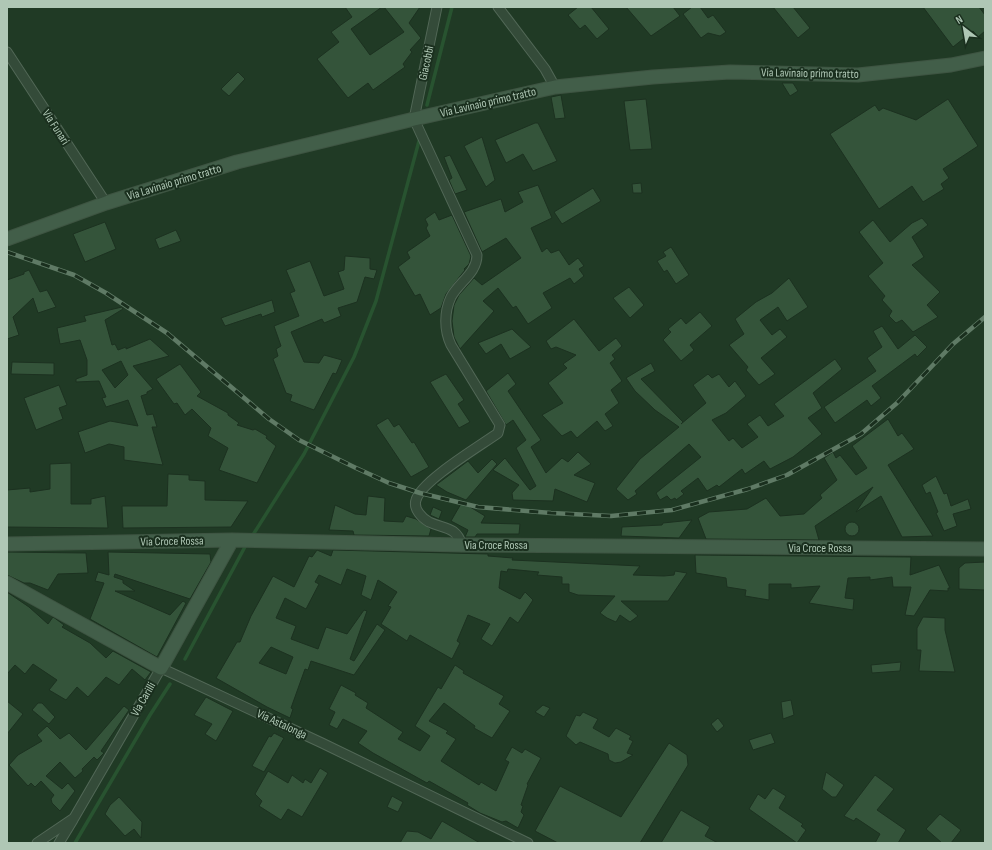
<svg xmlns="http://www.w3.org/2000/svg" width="992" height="850" font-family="'Sofia Sans Condensed',sans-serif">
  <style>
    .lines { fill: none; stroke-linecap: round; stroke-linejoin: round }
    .stream { stroke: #285330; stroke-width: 3.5 }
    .building { fill: #34543a; stroke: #1c3120; fill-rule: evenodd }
    .street-casing { stroke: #526857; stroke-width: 11 }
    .secondary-casing { stroke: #3e5442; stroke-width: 15 }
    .street { stroke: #344b39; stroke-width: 9 }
    .secondary { stroke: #425e49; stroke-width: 13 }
    .rail-casing { stroke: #5f7a65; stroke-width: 4.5 }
    .rail { stroke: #1a2f1e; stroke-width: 3; stroke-dasharray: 9; stroke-linecap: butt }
    .labels { text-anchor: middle; stroke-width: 4; stroke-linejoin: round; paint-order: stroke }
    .street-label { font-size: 12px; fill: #afc7b5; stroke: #1a2f1e }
  </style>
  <rect width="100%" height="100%" fill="#203a25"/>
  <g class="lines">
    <path class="stream" d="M427 105 452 7
      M251 538 304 454 354 357 376 301 419 141
      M185 659 247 543
      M75 843 150 715 170 684"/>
  </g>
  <path class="building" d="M345 7H382L351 29 370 55 404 32 384 7H420L409 23 421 38 410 50 412 52 403 64 405 67 373 90 368 83 348 98 317 59 339 42 331 32 352 17Z
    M578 7H591L609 29 597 39 585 25 580 29 568 15Z
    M626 7H673L680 16 651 36Z
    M692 7H700L708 18 713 15 726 32 720 36 708 33 701 38 683 14Z
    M773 7H793L810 28 798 38Z
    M923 7H979L985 15V31L978 37 973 31 953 47Z
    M238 72 245 79 229 96 221 89Z
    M782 83H793L798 91 790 96Z
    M561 95 565 118 555 119 551 97Z
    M646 99 652 149 630 150 624 101Z
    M948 99 978 146 943 169 949 178 941 184 944 189 923 202 912 186 879 209 830 134 875 105 879 111 883 108 916 120Z
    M535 123H538L557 161 533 171 523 154 506 163 495 140Z
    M482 137 495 180 486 187 464 146Z
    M450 155 467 190 455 194 449 180 452 178 444 157Z
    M641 183 642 193H633L632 184Z
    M538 185 552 218 531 228 542 252 547 248 551 253 559 250 569 265 578 258 584 266 579 269 584 276 574 284 570 278 543 293 552 308 528 324 516 306 513 308 498 288 483 301 494 311 460 349 454 337 452 321 454 305 459 295 474 278 482 285 521 258 506 238 482 252 464 212 501 199 505 212 523 202 518 192Z
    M593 188 601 201 562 224 554 212Z
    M435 212 439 220 452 215 471 256 469 264 464 269 465 270 446 294 441 308 430 315 420 294 415 296 398 267 410 258 407 252 430 236 426 228 428 225 425 219Z
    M922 218 928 225 912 237 924 257 912 265 940 292 927 305 938 317 913 332 902 320 896 323 889 316 892 311 882 300 885 296 868 276 883 263 859 232 873 220 890 242 912 223Z
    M105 222 116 249 85 262 73 234Z
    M176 230 181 241 159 249 155 239Z
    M671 247 689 275 676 284 667 270 664 272 657 261 666 256 663 252Z
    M345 256 370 258V269L377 270 374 279 365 277 357 302 338 308 341 316 324 323 322 319 291 332 304 362 319 363 324 355 342 360 336 374 333 373 314 410 290 401 292 395 286 393 273 359 278 356 276 349 281 346 274 326 299 316 290 293 295 291 286 270 310 261 324 296 344 289 338 272 344 270Z
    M29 270 40 292 47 290 56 307 38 313 33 298 13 317 19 335 7 339V280L24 274V272Z
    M789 278 808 307 787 321 778 307 760 320 772 335 780 329 787 337 761 358 775 374 759 385 746 370 748 367 729 345 744 334 735 319 756 302 772 293Z
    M629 287 644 305 630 318 613 298Z
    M272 300 275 312 262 317 261 314 225 326 221 318Z
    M122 307 123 309 105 320 112 345 115 344 118 350 126 347V349L150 339 169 356 133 366 153 389 147 392V394L141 396 147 415 153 414 157 427H152L163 465 124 460V447L109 444 85 453 78 432 110 421 138 426 128 400 106 407 102 398 106 397 99 381 76 382V379L87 375V360L80 340 60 344 57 328 86 321 84 316ZM121 361 128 375 115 388 102 370Z
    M700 312 712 326 690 345 694 350 681 361 663 340 671 332 668 329 681 318 686 324Z
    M574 319 599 351 616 338 622 346 612 355 615 359 610 363 622 381 611 390 619 403 605 414 613 426 605 431 597 421 577 438 571 431 562 436 542 415 563 403 548 383 567 368 563 364 576 355 556 347 551 349 546 341Z
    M882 326 898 349 915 335 927 347 917 357 915 354 872 386 881 398 871 406 867 400 835 423 824 407 876 371 867 358 882 347 873 331Z
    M512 329 531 347 510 359 501 344 486 354 478 343Z
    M835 359 842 369 813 393 822 408 808 418 822 434 793 457 770 469 764 461 745 474 742 469 719 487 717 485 707 491 698 478 681 491 684 494 676 500 675 498 671 500 667 496 660 500 656 493 701 457 689 444 635 491 637 494 628 500 616 489 640 459 679 427 655 410 635 391 626 378 651 363 655 371 641 379 683 422 681 424 706 403 693 385 708 374 712 378 719 374 729 387 735 381 746 396 726 413 712 420 729 441 733 438 742 448 758 437 747 424 760 415 768 426 784 416 774 404Z
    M12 362 54 363V375L11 374Z
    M180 364 201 392 197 396 228 413V415L239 423 237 425 253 430 255 429 267 436 266 438 276 446 257 483 219 470 228 448 208 436 211 428 192 409 185 415 177 403 174 404 156 379Z
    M508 373 516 384 508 391 541 440 531 447 546 473 562 458 568 462 578 452 591 464 574 475 595 483 587 502 555 489 553 501 513 500 512 493 519 485 493 470 505 458 530 490 536 486 516 448 526 440 513 420 506 425 486 391Z
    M446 374 464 400 458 404 470 422 459 428 430 382Z
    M59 385 67 405 59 408 63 419 36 430 24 398Z
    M388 418 394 427 399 424 412 443 414 442 429 467 411 477 376 425Z
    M888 419 898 436 902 433 914 449 888 465 933 536 902 537 881 496 856 512 873 487 815 526 819 540 706 539 698 518 709 512 747 509 766 498 780 516 804 514 822 498 820 495 837 480 824 458 833 452 836 458 840 455 856 475 867 468 852 446Z
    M492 459 497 464 466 500 447 492 436 485 468 461 478 473Z
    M71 463V504H91V499L105 496 108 528 7 527V490L30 488V492L50 489V464Z
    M168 474 189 475V480L205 481V500L248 501 231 527 123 528 122 506H167Z
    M936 476 944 494 947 493 951 506 968 499 971 509 953 514 957 526 944 531 936 513 938 512 930 492 926 494 922 485Z
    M368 496 385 498 384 521 403 522 406 516 416 519 431 529 429 536 354 535 353 531 329 530 335 505 355 514 366 515Z
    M462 502 485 516 481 523 520 524 519 534H477L475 537H465L468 530 451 521Z
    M433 507 442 511 439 519 430 515Z
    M692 520 679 538 621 536 622 527 662 525 663 523Z
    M845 529a7 7 0 1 1 14 0a7 7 0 1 1-14 0Z
    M317 550 331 556 333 550 488 554V556L513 558 512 560 640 566 633 575 664 576 674 575 675 571 687 573 668 601H621L638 616 630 622 620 615 616 622 607 618 600 613 615 596 578 595 569 592V584H562V577L537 575 539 572 508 569 507 572 501 571 499 588 520 599 525 592 533 600 518 623 510 617 492 646 481 639 490 624 468 615 457 641 460 643 452 659 410 635 407 641 381 624 391 607 388 606 397 592 378 580 371 600 361 595 366 576 347 569 341 585 319 575 315 582 319 584 306 609 285 598 276 618 296 626 291 639 318 649 326 627 347 634 364 610 367 611 350 659 354 661 377 624 385 630 354 675 311 661 308 670 305 669 291 708 293 709 290 718 267 707 216 678 237 642H240L251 616 273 576 294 587 309 556 312 557ZM271 647 293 657 286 674 259 663Z
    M7 552 86 553 88 573 58 574 48 590 30 583H24L7 575Z
    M108 552 210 554 211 562 190 599 115 574 114 577 123 580V583L135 591H115L170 615 183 601 186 603 157 657 90 619 104 583 95 581 98 572 109 575Z
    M695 555 911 557 910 575 939 565 950 588H948V591L930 590 914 616 905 615 911 587H893L892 577 870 580V577L848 578 845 598 854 599 853 610 809 603 820 586 791 588V584H769V600L745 596 746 590 727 587 726 578 696 573Z
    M985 562V590L959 589V568L965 563Z
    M7 592 29 607 48 624 53 617 56 619 64 625 62 627 90 643 106 658 113 651 151 672 145 680 132 669 119 685 106 677 88 697 77 687 66 700 49 690 57 680 33 664 25 674 15 665 7 674Z
    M923 617 945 618V630L955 672 919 671 921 650H917V628Z
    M901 662 900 671 872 673 871 665Z
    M455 665 464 671 463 673 504 696 499 704 510 711 492 738 474 728 475 726 444 703 429 721 448 731 446 733 456 739 441 761 479 785 481 782 496 791 509 762 505 760 512 747 522 753 525 749 541 758 527 784 528 785 521 805 523 806 521 812 524 815 518 828 506 821 502 822 480 813 467 805 468 803 429 781 427 783 373 753 358 743 367 731 343 719 337 729 329 725 335 712 329 709 341 685 356 693 355 695 368 703 366 708 403 732 398 739 420 751 430 736 415 726 438 687 441 689Z
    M206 697 233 711 216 741 205 734 212 724 194 715Z
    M791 700 794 715 783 719 781 702Z
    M7 701 23 714 7 734Z
    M38 703H42L55 717 49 724 32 710Z
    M543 705 550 708 544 717 535 712Z
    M124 706 129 710 101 751 104 753 97 760 94 757 82 769 83 771 75 778 60 762 46 776 62 789 68 783 75 791 60 811 52 803 51 799 54 795 41 781 35 787 31 783 28 786 9 765 18 755 42 741 37 735 47 726 60 739 69 733 86 750Z
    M583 712 598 719 593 728 609 737 616 728 631 736 629 739 633 741 627 753 633 755 621 762 615 763 609 760 608 754 580 742 576 745 566 736 576 715 580 716Z
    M718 718 724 726 717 732 711 724Z
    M274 733 284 738 264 772 252 766 269 736 271 737Z
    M771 733 775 743 753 750 749 740Z
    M669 743 687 755 688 765 640 843H558L535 831 560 786 621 817Z
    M320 768 328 773 302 817 288 809 281 820 259 806 262 801 255 794 268 771 288 783 292 775 303 783 305 779 311 783Z
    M826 772 844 785 836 797H832L822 789Z
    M875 775 894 789 877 810 906 830 898 843H875L880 834 856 818 854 821 844 816Z
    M773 788 786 796 779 808 803 824 801 826 806 830 797 843 749 809 758 794 765 799Z
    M392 796 403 802 398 812 387 807Z
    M119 797 142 822 141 838 134 829 125 836 105 814 110 805Z
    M681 810 710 827 705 836 718 843H661Z
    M940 814 961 830 951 843H942L926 829Z
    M442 821 480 843H400L407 831 418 832 431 839Z"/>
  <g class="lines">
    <defs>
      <path id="street" d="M437 7 414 119 477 255C477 273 459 282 451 297 444 312 444 330 451 345L500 425 498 433C480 446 421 481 416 500 413 509 422 518 429 522 444 529 456 526 462 545
        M498 7 545 69 555 87
        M7 52 106 203
        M37 843 74 818 161 668 322 743 528 843
        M59 843 73 820"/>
      <path id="secondary" d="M7 239 106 203 237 162 414 119 555 87 653 77 730 72 858 75 951 65 985 58
        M7 544 232 540 462 545 985 549
        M7 583 161 668 232 540"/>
    </defs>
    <use href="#street" class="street-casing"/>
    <use href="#secondary" class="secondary-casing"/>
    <use href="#street" class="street"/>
    <use href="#secondary" class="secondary"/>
    <defs>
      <path id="rail" d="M7 252 74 275 106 293 167 333 269 419 299 440 356 468 389 483 420 493 478 507 551 513 611 516 672 510 748 489 787 475 861 434 897 403 953 344 985 317"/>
    </defs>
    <use href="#rail" class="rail-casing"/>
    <use href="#rail" class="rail"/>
  </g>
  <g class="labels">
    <g class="street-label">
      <text transform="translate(426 63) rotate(-78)" y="4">Giacobbi</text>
      <text transform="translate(810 73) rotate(1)" y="4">Via Lavinaio primo tratto</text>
      <text transform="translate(488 102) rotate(-13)" y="4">Via Lavinaio primo tratto</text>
      <text transform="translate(56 127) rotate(57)" y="4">Via Funari</text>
      <text transform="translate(174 182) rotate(-17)" y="4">Via Lavinaio primo tratto</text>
      <text transform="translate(172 541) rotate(-1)" y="4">Via Croce Rossa</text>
      <text x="496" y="549">Via Croce Rossa</text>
      <text x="820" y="552">Via Croce Rossa</text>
      <text transform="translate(143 699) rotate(-60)" y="4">Via Carilli</text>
      <text transform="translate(282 724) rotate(25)" y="4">Via Astalonga</text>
    </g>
  </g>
  <rect width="992" height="850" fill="none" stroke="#afc7b5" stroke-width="16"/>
  <g transform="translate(964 28) rotate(329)" stroke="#1a2f1e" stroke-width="3" paint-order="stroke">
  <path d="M0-3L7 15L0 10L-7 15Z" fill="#afc7b5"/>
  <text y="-6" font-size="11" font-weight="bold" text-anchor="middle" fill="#afc7b5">N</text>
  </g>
</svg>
